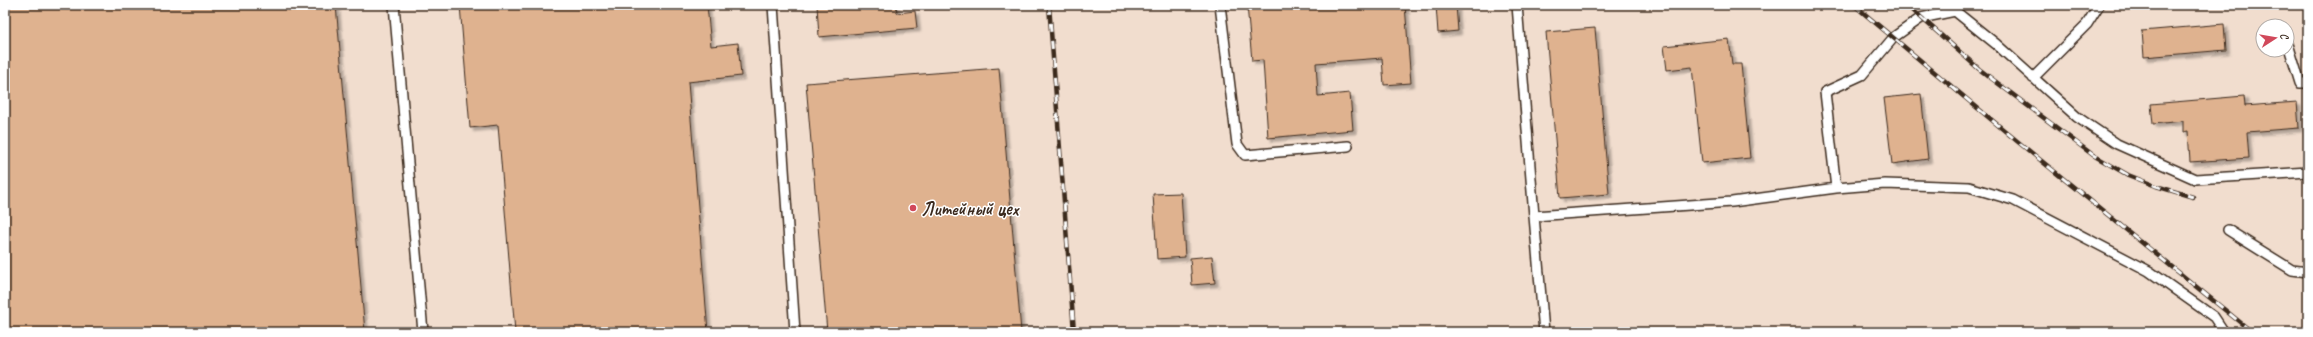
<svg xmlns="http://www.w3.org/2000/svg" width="2313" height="337" font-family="Caveat,sans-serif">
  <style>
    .built { fill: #f1ddce; fill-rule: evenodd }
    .building { fill: #dfb28f; stroke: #3b2a1e; filter: url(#shadow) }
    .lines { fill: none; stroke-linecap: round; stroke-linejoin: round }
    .lane-casing { stroke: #3b2a1e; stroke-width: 12 }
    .lane { stroke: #fff; stroke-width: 9 }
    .rail-casing { stroke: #3b2a1e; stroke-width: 4.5 }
    .rail { stroke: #fff; stroke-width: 3; stroke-dasharray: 9; stroke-linecap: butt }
    .poi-dot { fill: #d1495b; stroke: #fff; stroke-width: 1.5 }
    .labels { text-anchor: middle; stroke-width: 3; stroke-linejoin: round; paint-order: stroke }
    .poi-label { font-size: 19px; font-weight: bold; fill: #3b2a1e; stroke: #fff; text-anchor: start }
  </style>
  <defs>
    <filter id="shadow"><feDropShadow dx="3.5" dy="3.5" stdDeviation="1" flood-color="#0004"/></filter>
  </defs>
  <rect width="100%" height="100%" fill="#f9f0e9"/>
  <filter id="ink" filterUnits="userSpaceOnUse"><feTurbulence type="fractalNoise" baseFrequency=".025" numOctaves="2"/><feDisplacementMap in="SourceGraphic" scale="8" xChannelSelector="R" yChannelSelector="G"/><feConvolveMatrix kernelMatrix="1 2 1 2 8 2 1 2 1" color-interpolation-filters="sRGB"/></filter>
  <g filter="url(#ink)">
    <path class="built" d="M5 5H2308V332H5ZM2263 26H2287V50H2263Z"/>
    <path class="building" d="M5 5H336L365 332H5Z
      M460 5H707L711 46 738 43 741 76 688 82 708 332H515L498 125 470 128Z
      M817 5H896L897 13 915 11 917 28 819 37Z
      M1247 5H1405L1411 83 1384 85 1382 58 1316 63 1318 96 1350 93 1353 130 1268 138 1263 60 1252 61Z
      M1436 5H1456L1458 31 1438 33Z
      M2224 24 2226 50 2144 57 2142 31Z
      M1595 28 1609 194 1560 198 1546 32Z
      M1729 39 1732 64H1741L1750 158 1702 163 1692 67 1667 70 1664 46Z
      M999 68 1021 332H827L806 83Z
      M1921 94 1928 159 1892 164 1884 98Z
      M2244 96 2245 106 2297 102 2299 128 2247 132 2249 158 2190 162 2188 131 2183 132V121L2153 124 2151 104Z
      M1181 193 1185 257 1157 259 1153 194Z
      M1212 256 1215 283 1192 285 1190 258Z"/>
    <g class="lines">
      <defs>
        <path id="lane" d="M394 5 423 332
          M773 5 795 332
          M1220 5 1237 144 1245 155 1348 146
          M1517 5 1534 216
          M2288 44 2300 83H2308
          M2033 78 2087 24 2099 5
          M1836 188 1885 184 1969 187 2013 200 2149 271 2214 317 2224 332
          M2228 230 2292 270 2308 272
          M1544 332 1534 216 1732 202 1836 188 1825 92 1862 75 1894 37 1921 18 1955 11 1996 44 2077 117 2117 144 2195 179 2308 172"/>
      </defs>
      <use href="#lane" class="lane-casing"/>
      <use href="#lane" class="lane"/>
      <defs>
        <path id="rail" d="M1049 5 1074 332
          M1854 5 2017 141 2252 332
          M1907 5 1979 69 2093 155 2128 175 2156 186 2193 197"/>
      </defs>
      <use href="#rail" class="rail-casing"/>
      <use href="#rail" class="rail"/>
    </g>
  </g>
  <circle class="poi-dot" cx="913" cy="208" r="4"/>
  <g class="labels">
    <g class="poi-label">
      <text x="921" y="215">Литейный цех</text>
    </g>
  </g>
  <rect width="2313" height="337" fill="none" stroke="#fff" stroke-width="20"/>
  <rect x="10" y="10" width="2293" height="317" fill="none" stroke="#3b2a1e" stroke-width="1.5" filter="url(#ink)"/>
  <g transform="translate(2275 38) rotate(78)"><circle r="19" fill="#ffffff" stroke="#b1aaa5"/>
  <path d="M0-3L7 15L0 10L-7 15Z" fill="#d1495b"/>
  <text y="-6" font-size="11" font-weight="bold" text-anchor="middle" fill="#3b2a1e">С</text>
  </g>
</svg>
